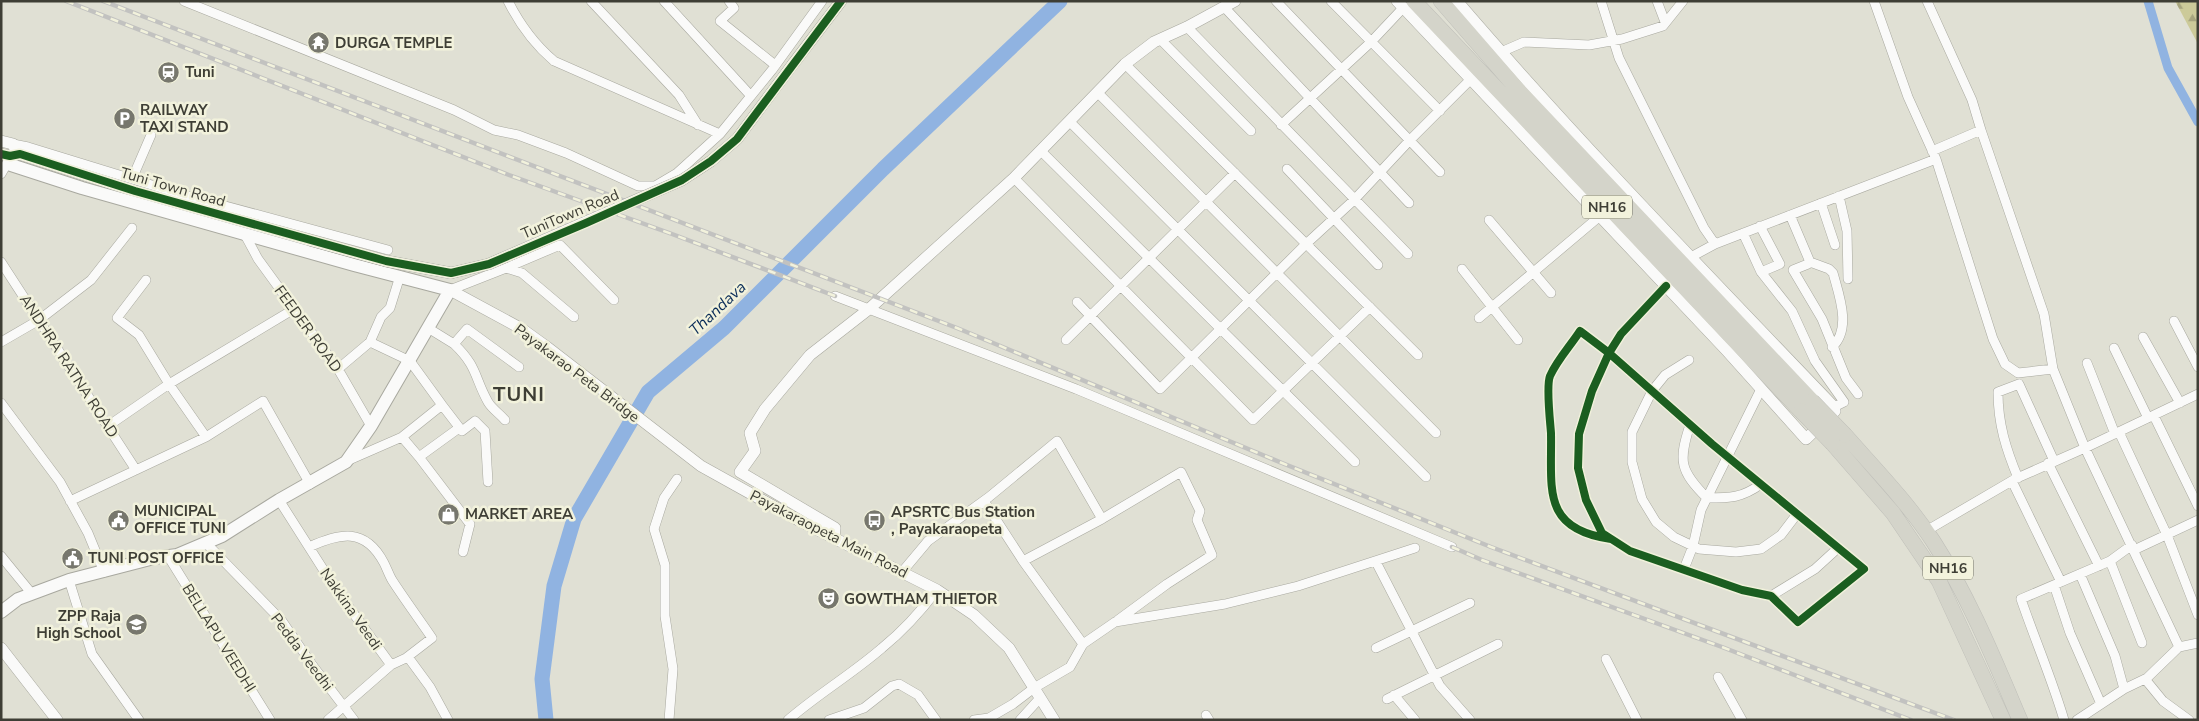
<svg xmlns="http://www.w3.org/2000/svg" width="2199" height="721" font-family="'Nunito Sans',sans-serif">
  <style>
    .forest { fill: url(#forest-firs) }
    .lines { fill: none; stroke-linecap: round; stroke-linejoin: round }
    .canal { stroke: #90b3e1; stroke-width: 9 }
    .river { stroke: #90b3e1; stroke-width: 15 }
    .minor-casing { stroke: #a8a89f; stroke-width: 10 }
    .tertiary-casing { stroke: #a8a89f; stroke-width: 12 }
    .secondary-casing { stroke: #a8a89f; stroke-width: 14 }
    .trunk-casing { stroke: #bfbfb9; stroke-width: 16 }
    .minor { stroke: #fafaf9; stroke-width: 9 }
    .tertiary { stroke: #fafaf9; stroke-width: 11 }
    .secondary { stroke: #fafaf9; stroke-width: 12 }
    .trunk { stroke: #d4d4ca; stroke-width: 15 }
    .rail-casing { stroke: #c2c2c0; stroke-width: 4.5 }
    .rail { stroke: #f2f2dc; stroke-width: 2.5; stroke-dasharray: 8; stroke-linecap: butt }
    .tertiary-bridge-casing { stroke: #a8a89f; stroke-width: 12; stroke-linecap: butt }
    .trunk-bridge-casing { stroke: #bfbfb9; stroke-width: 16; stroke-linecap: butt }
    .tertiary-bridge { stroke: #fafaf9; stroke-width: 11 }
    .trunk-bridge { stroke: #d4d4ca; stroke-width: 15 }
    .cycleway-casing { stroke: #f2f2dc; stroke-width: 11 }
    .cycleway { stroke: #1b5e20; stroke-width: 8 }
    .labels { text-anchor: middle; stroke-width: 5; stroke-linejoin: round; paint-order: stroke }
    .shield { fill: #f2f2dc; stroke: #747467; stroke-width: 1 }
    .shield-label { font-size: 14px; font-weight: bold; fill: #3e3e35 }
    .poi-label { font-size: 15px; font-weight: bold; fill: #3e3e35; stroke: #f2f2dc; text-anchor: start }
    .street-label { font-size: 15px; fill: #3e3e35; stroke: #f2f2dc }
    .water-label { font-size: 16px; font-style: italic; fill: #092c58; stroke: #f2f2dc }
    .district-label { font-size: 20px; font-weight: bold; letter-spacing: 1px; fill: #3e3e35; stroke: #f2f2dc }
  </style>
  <defs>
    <pattern id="forest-firs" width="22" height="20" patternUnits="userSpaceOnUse" patternTransform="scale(1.25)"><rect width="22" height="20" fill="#ccca99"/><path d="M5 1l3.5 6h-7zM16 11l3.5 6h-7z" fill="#a7a57e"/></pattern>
  </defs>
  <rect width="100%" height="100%" fill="#e0e0d4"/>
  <path class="forest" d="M2175 1H2198V44Z"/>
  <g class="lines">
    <path class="canal" d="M2148 1 2168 68 2198 122"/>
    <path class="river" d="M546 720 542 679 554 586 574 519 648 392 724 328 883 169 1060 1"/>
    <defs>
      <path id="minor" d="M184 1 454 110 494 130 518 135 566 153 638 186H655L677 173 720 134 772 70 822 1
        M508 1C520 25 534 44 554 61L720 134
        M591 1 679 95 698 125
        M664 1 751 96
        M729 1 734 8 720 21 775 65
        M1276 1 1440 172
        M1331 1 1440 111
        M1601 1 1619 58 1704 228 1715 244
        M1657 1 1665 22
        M1927 1 1972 100 1981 130 1932 151
        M1225 8 1409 203
        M1187 27 1408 254
        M1160 39 1251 131
        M1501 52 1524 42 1589 45 1622 39 1663 26 1683 1
        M1125 64 1418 355
        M1098 93 1436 433
        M1070 122 1426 477
        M1281 125 1371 42 1403 8
        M1981 130 2044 314 2053 369 2085 448 2198 394
        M13 147V144L28 147 181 194 388 250
        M1041 151 1355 462
        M1936 159 1993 339 2005 364 2018 373 2053 369
        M1287 169 1378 265
        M1 174 9 160
        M1014 178 1253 420 1370 307
        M132 179 151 135
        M1839 196 1847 231 1848 279
        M1821 203 1835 245
        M1790 215 1810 262 1808 264 1793 270 1822 319 1846 378 1858 394
        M1489 220 1551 293
        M1760 226 1780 264 1761 272
        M244 233 258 259 338 369 371 426
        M1743 233 1761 272 1792 311 1815 361 1844 402 1834 407
        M1691 257 1715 244 1936 159 1908 97 1874 1
        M1 262 136 470
        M1810 262 1829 269 1833 273C1839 295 1852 329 1832 347
        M506 268 560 245 614 300
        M1462 269 1518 340
        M400 276 390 308 381 317 370 342 410 361 442 405
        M450 290 506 268 522 273 574 317
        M835 296 1076 389 1452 547
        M1077 302 1160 389 1306 244 1354 200 1410 140 1471 79
        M1479 318 1600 216
        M2174 321 2198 367
        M428 328 454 344
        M2143 337 2180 403
        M1066 340 1235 173
        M1 342 39 320 91 280 132 228
        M2114 348 2148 418
        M1689 360 1665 375 1652 391 1632 432V462L1642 499 1656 522 1674 537 1699 549 1736 552 1761 549 1781 535 1797 514
        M2087 363 2115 434
        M338 369 370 342
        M1 403 60 482 88 533 104 572
        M2154 416 2198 506
        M505 420C500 414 492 409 488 402 474 377 478 367 454 344L467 329 519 367
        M1690 425C1678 461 1680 471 1707 498 1730 498 1742 498 1761 484
        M108 426 169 384 294 309
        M2119 432 2167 535 2198 615
        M206 437 263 401 310 484
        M419 457 459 428
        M347 461 402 437
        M2048 463 2099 566
        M2018 478C2006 449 1998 424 1998 392L2019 384 2054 461
        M2012 481 2061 582
        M279 500 335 588 391 665 328 720
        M70 501 206 437 169 384 139 335 117 318 146 280
        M984 501 1023 561 1083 644
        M1926 531 2015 479 2085 448 2179 647
        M1611 539C1541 529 1552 489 1551 433 1550 420 1546 386 1550 376 1557 360 1571 345 1580 331L1609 353 1592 391 1579 434 1578 468 1586 500 1602 533 1630 551 1742 590 1771 596 1798 622 1864 569 1712 444 1609 353 1621 334 1666 286
        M206 543 282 621 313 666 354 720
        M2132 545 2110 561 2142 643
        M309 547C340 533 365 527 384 563 387 569 389 575 392 580 405 600 419 619 432 638L406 658 391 665
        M2134 550 2198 520
        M463 552 470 524 419 457 402 437 442 405 462 431 475 421 485 431 488 482
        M1 556 32 594
        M168 556 270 720
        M1023 561 1102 519 1181 472 1200 511 1197 520 1212 555 1167 584 1118 620
        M1376 562 1440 686 1470 720
        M1684 569 1693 546 1701 510 1761 389
        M902 572 928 541 989 497 1057 441 1102 519
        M2080 574 2115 656 2124 689
        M69 580 92 654 139 720
        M2054 585 2070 633 2101 704
        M1771 596 1815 569 1838 548
        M1376 648 1470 603
        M408 657 430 687 448 720
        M1606 659 1637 720
        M1718 677 1742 720
        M2145 679 2163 701 2189 720
        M1394 695 1415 720
        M1387 699 1498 644
        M1206 715 1209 720
        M669 720 673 669 665 616V565L654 529 664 498 677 479
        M788 720C818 694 852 674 882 648 903 631 921 611 937 590
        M829 720 864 708 892 686 899 684 918 695 936 720
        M974 720 989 718 1013 704 1034 688 1070 667 1083 644 1115 622 1225 604 1298 586 1415 548
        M1020 720 1040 698
        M2064 720C2052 679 2035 640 2021 599L2110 561
        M2077 720 2124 689 2147 678 2179 647 2198 643"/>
      <path id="tertiary" d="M1397 1 1728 352 1806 439 1835 411 1834 407C1707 274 1577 141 1457 1
        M793 64 841 1
        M1 141 13 144 20 154
        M1 154 10 156 20 154 135 191 309 240
        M450 290 522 329 547 347 701 466 798 520 937 590 974 615 1009 648 1054 720
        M834 538 835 528 740 472 755 451 750 433 765 409 810 355 869 309 1014 178 1125 64 1154 42 1187 27 1235 1
        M1 648 57 720"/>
      <path id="secondary" d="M1 612 18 599 69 580 154 558 177 555 222 536 279 500 346 462 371 426 450 290 354 265 82 188 8 164"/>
      <path id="trunk" d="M1414 1 1801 411
        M1441 1 1519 91 1812 401
        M1845 435C1875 469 1908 503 1933 541 1969 597 1994 659 2020 720
        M1833 444 1893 513 1939 581 2003 720"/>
    </defs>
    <use href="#minor" class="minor-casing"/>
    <use href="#tertiary" class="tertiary-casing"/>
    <use href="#secondary" class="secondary-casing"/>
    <use href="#trunk" class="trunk-casing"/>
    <use href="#minor" class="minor"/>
    <use href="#tertiary" class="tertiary"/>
    <use href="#secondary" class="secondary"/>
    <use href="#trunk" class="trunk"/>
    <defs>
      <path id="rail" d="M66 1 509 175 672 234 835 296
        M103 1 957 328 1282 463 1491 547 1954 720
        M1452 547 1482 560 1722 647 1911 720"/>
    </defs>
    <use href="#rail" class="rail-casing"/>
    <use href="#rail" class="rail"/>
    <defs>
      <path id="tertiary-bridge" d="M309 240 386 261 451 273 489 264 682 180 711 161 737 139 793 64"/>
      <path id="trunk-bridge" d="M1812 401 1845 435
        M1801 411 1833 444"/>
    </defs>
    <use href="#tertiary-bridge" class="tertiary-bridge-casing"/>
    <use href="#trunk-bridge" class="trunk-bridge-casing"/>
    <use href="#tertiary-bridge" class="tertiary-bridge"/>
    <use href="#trunk-bridge" class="trunk-bridge"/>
    <defs>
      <path id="cycleway" d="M1 154 10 156 20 154 135 191 386 261 451 273 489 264 586 223 682 180 711 161 737 139 841 1
        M1611 539C1541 529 1552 489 1551 433 1550 420 1546 386 1550 376 1557 360 1571 345 1580 331L1609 353 1592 391 1579 434 1578 468 1586 500 1602 533 1630 551 1742 590 1771 596 1798 622 1864 569 1712 444 1609 353 1621 334 1666 286"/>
    </defs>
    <use href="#cycleway" class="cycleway-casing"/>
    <use href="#cycleway" class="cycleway"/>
  </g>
  <defs>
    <symbol id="temple-disc" viewBox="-11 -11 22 22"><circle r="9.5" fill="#77776d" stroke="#f2f2dc"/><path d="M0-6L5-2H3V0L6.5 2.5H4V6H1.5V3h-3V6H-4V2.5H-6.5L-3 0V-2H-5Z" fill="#fff"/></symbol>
    <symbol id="station-disc" viewBox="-11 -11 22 22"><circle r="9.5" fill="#77776d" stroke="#f2f2dc"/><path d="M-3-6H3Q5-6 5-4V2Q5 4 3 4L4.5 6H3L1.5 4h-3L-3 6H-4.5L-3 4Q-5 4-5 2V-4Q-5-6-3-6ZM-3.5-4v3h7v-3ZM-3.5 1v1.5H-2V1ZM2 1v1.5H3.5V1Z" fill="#fff"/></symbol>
    <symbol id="parking-disc" viewBox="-11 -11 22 22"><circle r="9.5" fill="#77776d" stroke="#f2f2dc"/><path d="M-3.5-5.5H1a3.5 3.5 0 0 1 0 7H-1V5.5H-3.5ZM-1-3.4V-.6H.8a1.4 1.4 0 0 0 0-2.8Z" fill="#fff"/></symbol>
    <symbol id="shop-disc" viewBox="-11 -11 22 22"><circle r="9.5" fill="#77776d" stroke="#f2f2dc"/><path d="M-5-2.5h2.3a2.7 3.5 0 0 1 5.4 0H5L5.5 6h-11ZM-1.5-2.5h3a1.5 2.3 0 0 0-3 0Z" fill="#fff"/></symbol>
    <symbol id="civic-disc" viewBox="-11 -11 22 22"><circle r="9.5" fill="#77776d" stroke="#f2f2dc"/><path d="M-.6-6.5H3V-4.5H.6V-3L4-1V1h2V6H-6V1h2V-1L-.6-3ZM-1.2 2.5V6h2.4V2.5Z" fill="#fff"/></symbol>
    <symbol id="bus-disc" viewBox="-11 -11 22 22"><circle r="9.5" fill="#77776d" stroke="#f2f2dc"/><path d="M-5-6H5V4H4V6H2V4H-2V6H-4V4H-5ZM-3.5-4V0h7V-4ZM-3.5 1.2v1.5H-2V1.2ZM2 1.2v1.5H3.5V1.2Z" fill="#fff"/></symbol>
    <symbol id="theatre-disc" viewBox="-11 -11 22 22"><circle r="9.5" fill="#77776d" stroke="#f2f2dc"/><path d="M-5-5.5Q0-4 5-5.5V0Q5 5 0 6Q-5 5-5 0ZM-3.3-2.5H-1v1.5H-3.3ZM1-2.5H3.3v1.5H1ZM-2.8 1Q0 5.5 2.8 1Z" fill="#fff"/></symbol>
    <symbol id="school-disc" viewBox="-11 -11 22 22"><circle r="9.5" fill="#77776d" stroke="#f2f2dc"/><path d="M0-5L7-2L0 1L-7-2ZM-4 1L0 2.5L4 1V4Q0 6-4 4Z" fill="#fff"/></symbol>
  </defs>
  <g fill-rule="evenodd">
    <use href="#temple-disc" x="306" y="30" width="25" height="25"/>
    <use href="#station-disc" x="156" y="60" width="25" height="25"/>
    <use href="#parking-disc" x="112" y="106" width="25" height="25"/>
    <use href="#shop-disc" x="436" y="502" width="25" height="25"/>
    <use href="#civic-disc" x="106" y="508" width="25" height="25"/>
    <use href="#bus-disc" x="862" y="508" width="25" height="25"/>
    <use href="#civic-disc" x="60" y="546" width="25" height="25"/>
    <use href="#theatre-disc" x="816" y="586" width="25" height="25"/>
    <use href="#school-disc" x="124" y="612" width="25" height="25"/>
  </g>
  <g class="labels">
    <g class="shield">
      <rect x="1582" y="195.5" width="50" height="23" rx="4"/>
      <rect x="1923" y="556.5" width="50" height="23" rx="4"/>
    </g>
    <g class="shield-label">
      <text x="1607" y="212">NH16</text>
      <text x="1948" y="573">NH16</text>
    </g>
    <g class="poi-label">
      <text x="335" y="48">DURGA TEMPLE</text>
      <text x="185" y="77">Tuni</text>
      <text x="140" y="115">RAILWAY<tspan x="140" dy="17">TAXI STAND</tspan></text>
      <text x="134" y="516">MUNICIPAL<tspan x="134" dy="17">OFFICE TUNI</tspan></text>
      <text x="891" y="517">APSRTC Bus Station<tspan x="891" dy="17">, Payakaraopeta</tspan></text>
      <text x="465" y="519">MARKET AREA</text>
      <text x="88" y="563">TUNI POST OFFICE</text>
      <text x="844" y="604">GOWTHAM THIETOR</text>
      <text x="121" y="621" text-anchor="end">ZPP Raja<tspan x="121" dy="17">High School</tspan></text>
    </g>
    <g class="street-label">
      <text transform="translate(173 187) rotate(16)" y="5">Tuni Town Road</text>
      <text transform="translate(570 214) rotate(-23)" y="5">TuniTown Road</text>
      <text transform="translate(308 329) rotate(54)" y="5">FEEDER ROAD</text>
      <text transform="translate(69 366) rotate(57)" y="5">ANDHRA RATNA ROAD</text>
      <text transform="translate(577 373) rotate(37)" y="5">Payakarao Peta Bridge</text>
      <text transform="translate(829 534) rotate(27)" y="5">Payakaraopeta Main Road</text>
      <text transform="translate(351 609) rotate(55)" y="5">Nakkina Veedi</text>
      <text transform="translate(219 638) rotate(58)" y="5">BELLAPU VEEDHI</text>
      <text transform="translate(302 652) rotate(53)" y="5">Pedda Veedhi</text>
    </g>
    <g class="water-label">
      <text transform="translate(717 308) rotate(-43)" y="6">Thandava</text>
    </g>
    <g class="district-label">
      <text x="519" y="401">TUNI</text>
    </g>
  </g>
  <rect width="2199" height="721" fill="none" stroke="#3e3e35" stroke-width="5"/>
</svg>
